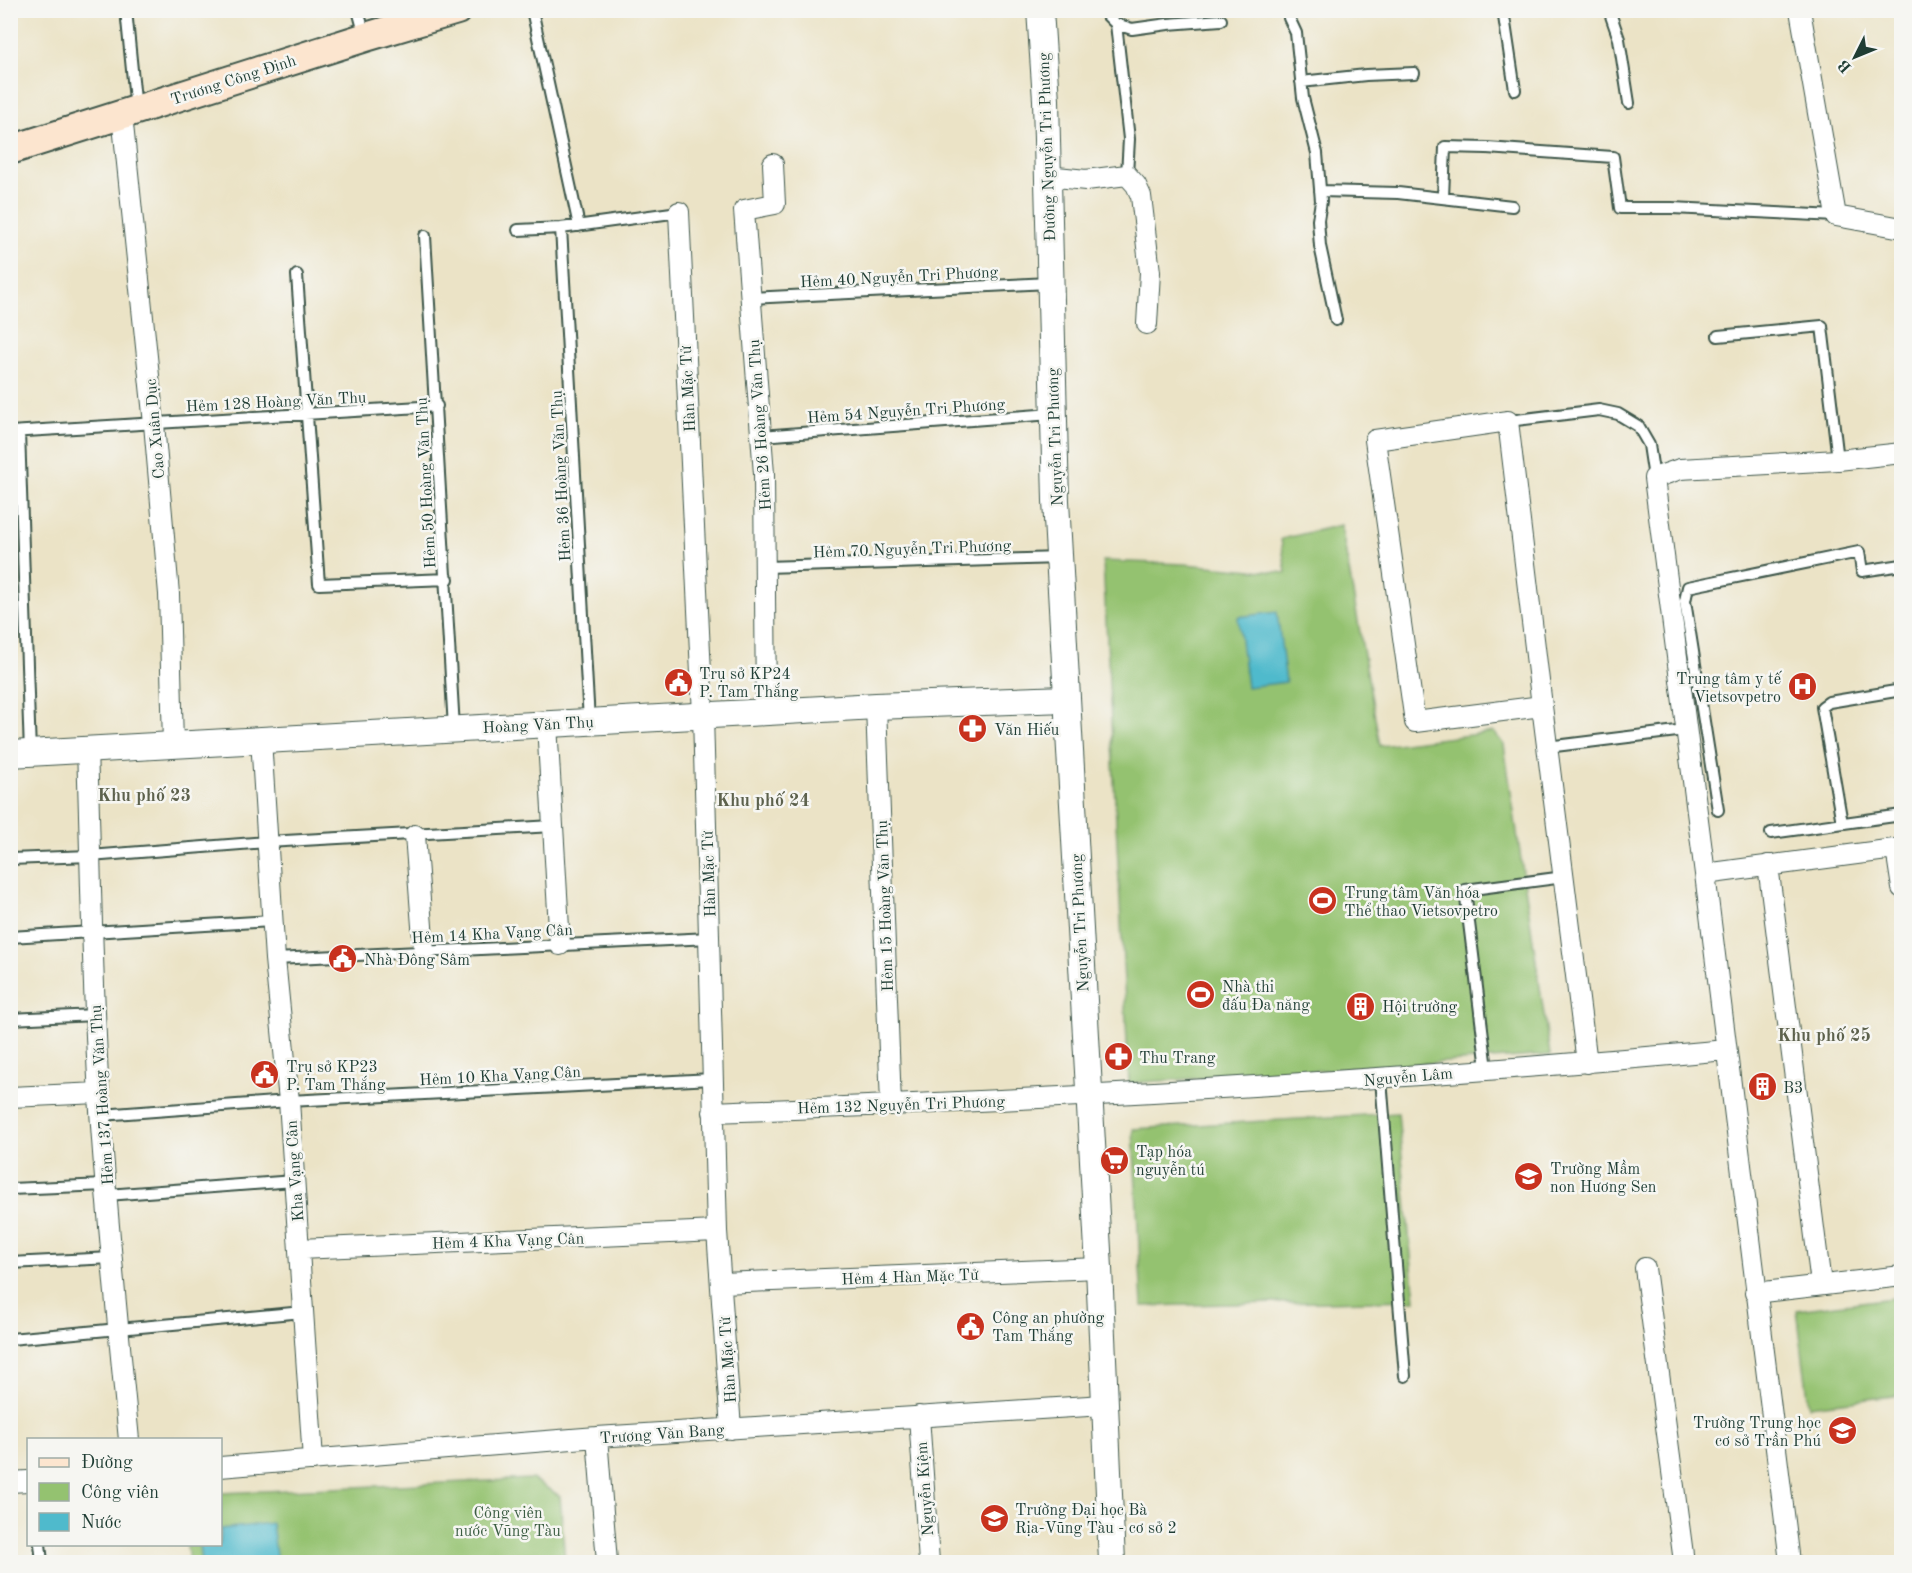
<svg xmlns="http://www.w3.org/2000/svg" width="1912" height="1573" font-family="'Old Standard TT',serif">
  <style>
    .green { fill: #94c270; stroke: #5a8052; stroke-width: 1.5 }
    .water { fill: #4fbacc; stroke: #377c80; stroke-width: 1.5 }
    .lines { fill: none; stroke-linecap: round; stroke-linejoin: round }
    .service-casing { stroke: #3e564a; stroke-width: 14 }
    .minor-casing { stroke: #3e564a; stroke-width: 22 }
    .tertiary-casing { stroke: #3e564a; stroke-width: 28 }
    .secondary-casing { stroke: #3e564a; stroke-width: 32 }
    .service { stroke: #fff; stroke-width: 10 }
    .minor { stroke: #fff; stroke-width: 20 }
    .tertiary { stroke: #fff; stroke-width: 26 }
    .secondary { stroke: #fce5cf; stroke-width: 28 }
    .labels { text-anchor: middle; stroke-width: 5; stroke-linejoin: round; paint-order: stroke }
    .street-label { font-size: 16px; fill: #1f3d34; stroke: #f6f6f2 }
    .poi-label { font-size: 16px; fill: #1f3d34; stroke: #f6f6f2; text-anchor: start }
    .park-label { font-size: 16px; fill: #3c5e43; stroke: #f6f6f2 }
    .neighbourhood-label { font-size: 18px; font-weight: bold; fill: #5d624d; stroke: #f6f6f2 }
  </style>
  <rect width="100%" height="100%" fill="#f6f6f2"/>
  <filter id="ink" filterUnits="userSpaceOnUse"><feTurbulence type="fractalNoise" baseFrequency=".0167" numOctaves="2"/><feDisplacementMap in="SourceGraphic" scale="12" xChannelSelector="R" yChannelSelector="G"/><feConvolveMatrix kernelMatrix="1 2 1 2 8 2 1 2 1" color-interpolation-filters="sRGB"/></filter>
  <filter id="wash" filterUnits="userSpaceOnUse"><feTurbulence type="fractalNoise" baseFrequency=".008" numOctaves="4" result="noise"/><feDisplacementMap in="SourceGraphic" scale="24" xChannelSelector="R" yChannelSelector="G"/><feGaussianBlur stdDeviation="1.35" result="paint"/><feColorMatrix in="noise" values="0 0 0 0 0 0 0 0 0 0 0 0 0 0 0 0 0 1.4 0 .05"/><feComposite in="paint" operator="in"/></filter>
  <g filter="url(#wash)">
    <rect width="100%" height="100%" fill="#ebe3c6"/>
    <path class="green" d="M1341 525 1380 746 1494 732 1504 745 1550 1055 1129 1083 1103 561 1185 564 1286 573 1281 539Z
      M1398 1113 1415 1300 1142 1306 1133 1129Z
      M1901 1297V1395L1809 1406 1797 1310Z
      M532 1479 560 1496 565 1562H189L187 1545 220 1544 221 1493Z"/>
    <path class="water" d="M1277 612 1286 682 1247 687 1238 617Z
      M272 1523 277 1562H201L199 1545 220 1544 221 1529Z"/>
  </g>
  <g filter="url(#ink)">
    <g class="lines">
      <defs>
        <path id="service" d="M126 10 136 110
          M358 10 365 36
          M532 10 579 226
          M1102 10 1116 24 1129 139 1127 175
          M1290 10 1289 18 1296 33 1303 98 1317 153 1321 201 1318 220 1320 246 1336 320
          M1503 10 1515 90
          M1609 10 1619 39 1629 103
          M1116 24 1132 29 1168 24 1221 20
          M1301 82 1366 75 1414 73
          M1320 191 1398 193 1512 206
          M1443 198 1445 147 1487 148 1613 157 1620 208H1672L1836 216
          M561 228 589 721
          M518 230 561 228 679 212
          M425 236 454 728
          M297 275 319 584 448 579
          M750 298 1049 283
          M1718 336 1822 326 1838 460
          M1508 421 1599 410 1618 414 1638 426 1649 445 1654 478
          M10 432 437 406
          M19 432 30 753
          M761 436 1052 414
          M765 567 1060 558
          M1547 747 1685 730
          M1718 810 1685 601 1688 587 1859 552 1862 571 1902 565
          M1842 823 1822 707 1829 702 1902 690
          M1771 833 1902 815
          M10 859 90 856 267 842 553 826
          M10 937 272 921
          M275 959 710 938
          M10 1019 95 1015
          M1487 1069 1465 890 1564 877
          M1381 1079 1405 1376
          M101 1115 289 1101 712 1079
          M10 1189 106 1185
          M107 1195 294 1181
          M10 1263 112 1258
          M10 1339 303 1312
          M40 1544 42 1562"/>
        <path id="minor" d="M1800 10 1836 216 1902 228
          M122 115 154 424 169 594 173 744
          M1047 176 1086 180 1127 175 1136 185 1141 196 1150 272 1147 324
          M679 212 703 715 717 1231 731 1429
          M876 706 891 1105
          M1542 706 1415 722 1375 440 1508 421 1542 706 1587 1063
          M766 712 764 474 744 210 775 204 773 164
          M547 724 560 945
          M261 739 275 959 289 1101 313 1460
          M87 749C91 864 92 980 99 1095 106 1210 118 1325 129 1440
          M415 835 424 952
          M1896 849 1902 888
          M1768 865 1821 1284
          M1705 874 1902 848
          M10 1097 99 1093
          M713 1112C1051 1100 1389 1081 1726 1050
          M299 1249 717 1231
          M1645 1268 1684 1562
          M722 1283 1099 1268
          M1755 1293 1902 1276
          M919 1416 929 1562
          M597 1437 607 1562
          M220 1467 597 1437 1104 1405
          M10 1482 28 1481
          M1790 1562 1705 874 1654 478 1680 469 1838 460 1902 453"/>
        <path id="tertiary" d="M1040 10 1046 100 1056 501 1099 1268 1112 1562
          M10 754 876 706 1066 699"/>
        <path id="secondary" d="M10 150 366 37 457 10"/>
      </defs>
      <use href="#service" class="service-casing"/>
      <use href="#minor" class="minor-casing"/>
      <use href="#tertiary" class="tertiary-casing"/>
      <use href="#secondary" class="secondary-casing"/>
      <use href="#service" class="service"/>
      <use href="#minor" class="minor"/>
      <use href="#tertiary" class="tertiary"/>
      <use href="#secondary" class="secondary"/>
    </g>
  </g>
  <defs>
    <symbol id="civic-disc" viewBox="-11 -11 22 22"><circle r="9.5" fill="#c8321e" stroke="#f6f6f2"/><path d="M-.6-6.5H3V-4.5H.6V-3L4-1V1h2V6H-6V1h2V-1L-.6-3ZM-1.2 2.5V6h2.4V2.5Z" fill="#fff"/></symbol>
    <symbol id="hospital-disc" viewBox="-11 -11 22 22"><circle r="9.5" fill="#c8321e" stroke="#f6f6f2"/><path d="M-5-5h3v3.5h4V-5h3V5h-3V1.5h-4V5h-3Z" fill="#fff"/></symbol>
    <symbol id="pharmacy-disc" viewBox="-11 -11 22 22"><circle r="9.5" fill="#c8321e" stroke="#f6f6f2"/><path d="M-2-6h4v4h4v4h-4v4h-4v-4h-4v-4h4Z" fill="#fff"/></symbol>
    <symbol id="stadium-disc" viewBox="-11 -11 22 22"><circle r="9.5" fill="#c8321e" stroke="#f6f6f2"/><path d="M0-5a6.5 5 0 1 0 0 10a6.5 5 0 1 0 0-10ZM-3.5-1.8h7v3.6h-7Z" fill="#fff"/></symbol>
    <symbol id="building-disc" viewBox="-11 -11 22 22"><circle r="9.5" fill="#c8321e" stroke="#f6f6f2"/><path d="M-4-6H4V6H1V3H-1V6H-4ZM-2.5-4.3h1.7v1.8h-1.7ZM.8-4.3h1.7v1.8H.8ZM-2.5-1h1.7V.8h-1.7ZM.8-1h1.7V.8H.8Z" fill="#fff"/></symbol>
    <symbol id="supermarket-disc" viewBox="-11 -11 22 22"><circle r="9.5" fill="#c8321e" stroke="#f6f6f2"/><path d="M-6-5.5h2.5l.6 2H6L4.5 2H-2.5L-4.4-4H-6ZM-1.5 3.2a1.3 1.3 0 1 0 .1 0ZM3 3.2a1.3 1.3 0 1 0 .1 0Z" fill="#fff"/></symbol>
    <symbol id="school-disc" viewBox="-11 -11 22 22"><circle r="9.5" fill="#c8321e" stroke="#f6f6f2"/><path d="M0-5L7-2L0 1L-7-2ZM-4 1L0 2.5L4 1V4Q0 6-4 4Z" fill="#fff"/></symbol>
    <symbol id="university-disc" viewBox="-11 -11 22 22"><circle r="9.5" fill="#c8321e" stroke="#f6f6f2"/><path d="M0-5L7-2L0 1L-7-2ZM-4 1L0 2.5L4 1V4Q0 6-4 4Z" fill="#fff"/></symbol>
  </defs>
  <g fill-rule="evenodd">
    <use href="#civic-disc" x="662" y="666" width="33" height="33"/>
    <use href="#hospital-disc" x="1786" y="670" width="33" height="33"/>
    <use href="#pharmacy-disc" x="956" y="712" width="33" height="33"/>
    <use href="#stadium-disc" x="1306" y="884" width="33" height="33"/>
    <use href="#civic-disc" x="326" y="942" width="33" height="33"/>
    <use href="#stadium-disc" x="1184" y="978" width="33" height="33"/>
    <use href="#building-disc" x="1344" y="990" width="33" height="33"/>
    <use href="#pharmacy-disc" x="1102" y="1040" width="33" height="33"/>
    <use href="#civic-disc" x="248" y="1058" width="33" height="33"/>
    <use href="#building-disc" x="1746" y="1070" width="33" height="33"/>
    <use href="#supermarket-disc" x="1098" y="1144" width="33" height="33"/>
    <use href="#school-disc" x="1512" y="1160" width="33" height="33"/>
    <use href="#civic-disc" x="954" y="1310" width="33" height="33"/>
    <use href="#school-disc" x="1826" y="1414" width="33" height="33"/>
    <use href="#university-disc" x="978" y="1502" width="33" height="33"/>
  </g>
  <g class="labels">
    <g class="street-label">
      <text transform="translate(233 79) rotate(-18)" y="6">Trương Công Định</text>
      <text transform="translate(1046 147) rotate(-92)" y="6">Đường Nguyễn Tri Phương</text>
      <text transform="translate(899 276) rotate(-3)" y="6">Hẻm 40 Nguyễn Tri Phương</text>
      <text transform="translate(687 389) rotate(-93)" y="6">Hàn Mặc Tử</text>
      <text transform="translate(276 401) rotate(-3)" y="6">Hẻm 128 Hoàng Văn Thụ</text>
      <text transform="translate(906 410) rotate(-4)" y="6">Hẻm 54 Nguyễn Tri Phương</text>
      <text transform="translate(759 425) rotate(-94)" y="6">Hẻm 26 Hoàng Văn Thụ</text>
      <text transform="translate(154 429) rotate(-95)" y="6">Cao Xuân Dục</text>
      <text transform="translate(1054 437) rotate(-92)" y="6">Nguyễn Tri Phương</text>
      <text transform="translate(560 476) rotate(-93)" y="6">Hẻm 36 Hoàng Văn Thụ</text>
      <text transform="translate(425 483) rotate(-93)" y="6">Hẻm 50 Hoàng Văn Thụ</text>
      <text transform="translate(912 548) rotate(-2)" y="6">Hẻm 70 Nguyễn Tri Phương</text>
      <text transform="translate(538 724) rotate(-3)" y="6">Hoàng Văn Thụ</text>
      <text transform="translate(708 874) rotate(-92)" y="6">Hàn Mặc Tử</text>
      <text transform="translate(884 906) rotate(-92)" y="6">Hẻm 15 Hoàng Văn Thụ</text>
      <text transform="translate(1079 923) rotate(-93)" y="6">Nguyễn Tri Phương</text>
      <text transform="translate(492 933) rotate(-3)" y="6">Hẻm 14 Kha Vạng Cân</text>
      <text transform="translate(500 1075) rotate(-3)" y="6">Hẻm 10 Kha Vạng Cân</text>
      <text transform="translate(1408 1076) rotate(-5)" y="6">Nguyễn Lâm</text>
      <text transform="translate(101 1095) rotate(-94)" y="6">Hẻm 137 Hoàng Văn Thụ</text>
      <text transform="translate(901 1104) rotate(-2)" y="6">Hẻm 132 Nguyễn Tri Phương</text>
      <text transform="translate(294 1171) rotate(-94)" y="6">Kha Vạng Cân</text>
      <text transform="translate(508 1240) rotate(-2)" y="6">Hẻm 4 Kha Vạng Cân</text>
      <text transform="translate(910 1276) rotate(-2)" y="6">Hẻm 4 Hàn Mặc Tử</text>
      <text transform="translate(727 1360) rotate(-94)" y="6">Hàn Mặc Tử</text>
      <text transform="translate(662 1433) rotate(-4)" y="6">Trương Văn Bang</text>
      <text transform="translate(924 1489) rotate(-94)" y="6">Nguyễn Kiệm</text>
    </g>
    <g class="poi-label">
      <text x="699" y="679">Trụ sở KP24<tspan x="699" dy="18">P. Tam Thắng</tspan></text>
      <text x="1781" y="684" text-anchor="end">Trung tâm y tế<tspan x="1781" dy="18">Vietsovpetro</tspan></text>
      <text x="994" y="735">Văn Hiếu</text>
      <text x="1344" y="898">Trung tâm Văn hóa<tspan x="1344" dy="18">Thể thao Vietsovpetro</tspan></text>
      <text x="364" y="965">Nhà Đông Sâm</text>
      <text x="1222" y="992">Nhà thi<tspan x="1222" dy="18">đấu Đa năng</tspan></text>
      <text x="1382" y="1012">Hội trường</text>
      <text x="1139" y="1063">Thu Trang</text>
      <text x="286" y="1072">Trụ sở KP23<tspan x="286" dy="18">P. Tam Thắng</tspan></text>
      <text x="1783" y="1093">B3</text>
      <text x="1136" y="1157">Tạp hóa<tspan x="1136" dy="18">nguyễn tú</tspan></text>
      <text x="1550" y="1174">Trường Mầm<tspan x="1550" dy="18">non Hương Sen</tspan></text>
      <text x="992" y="1323">Công an phường<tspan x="992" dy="18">Tam Thắng</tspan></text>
      <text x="1821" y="1428" text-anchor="end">Trường Trung học<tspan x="1821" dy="18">cơ sở Trần Phú</tspan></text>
      <text x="1015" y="1515">Trường Đại học Bà<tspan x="1015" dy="18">Rịa-Vũng Tàu - cơ sở 2</tspan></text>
    </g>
    <g class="park-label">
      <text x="508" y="1518">Công viên<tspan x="508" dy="18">nước Vũng Tàu</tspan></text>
    </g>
    <g class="neighbourhood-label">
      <text x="144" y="801">Khu phố 23</text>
      <text x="763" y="806">Khu phố 24</text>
      <text x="1824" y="1041">Khu phố 25</text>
    </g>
  </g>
  <rect width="1912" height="1573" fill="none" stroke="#f6f6f2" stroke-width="36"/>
  <rect x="27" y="1438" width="195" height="108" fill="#f6f6f2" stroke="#a0aca6" stroke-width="1.5"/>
  <rect x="39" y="1458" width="30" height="9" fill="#fce5cf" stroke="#a0aca6" stroke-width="1.5"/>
  <text x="81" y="1468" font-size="18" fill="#1f3d34">Đường</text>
  <rect x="39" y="1483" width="30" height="18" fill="#94c270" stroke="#a0aca6" stroke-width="1.5"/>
  <text x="81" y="1498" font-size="18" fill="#1f3d34">Công viên</text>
  <rect x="39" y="1513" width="30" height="18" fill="#4fbacc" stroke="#a0aca6" stroke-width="1.5"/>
  <text x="81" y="1528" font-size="18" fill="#1f3d34">Nước</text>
  <g transform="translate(1855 57) rotate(227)" stroke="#f6f6f2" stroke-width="4.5" paint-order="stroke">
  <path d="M0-4.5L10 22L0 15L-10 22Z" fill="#1f3d34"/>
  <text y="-9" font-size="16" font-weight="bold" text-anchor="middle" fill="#1f3d34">B</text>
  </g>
</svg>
